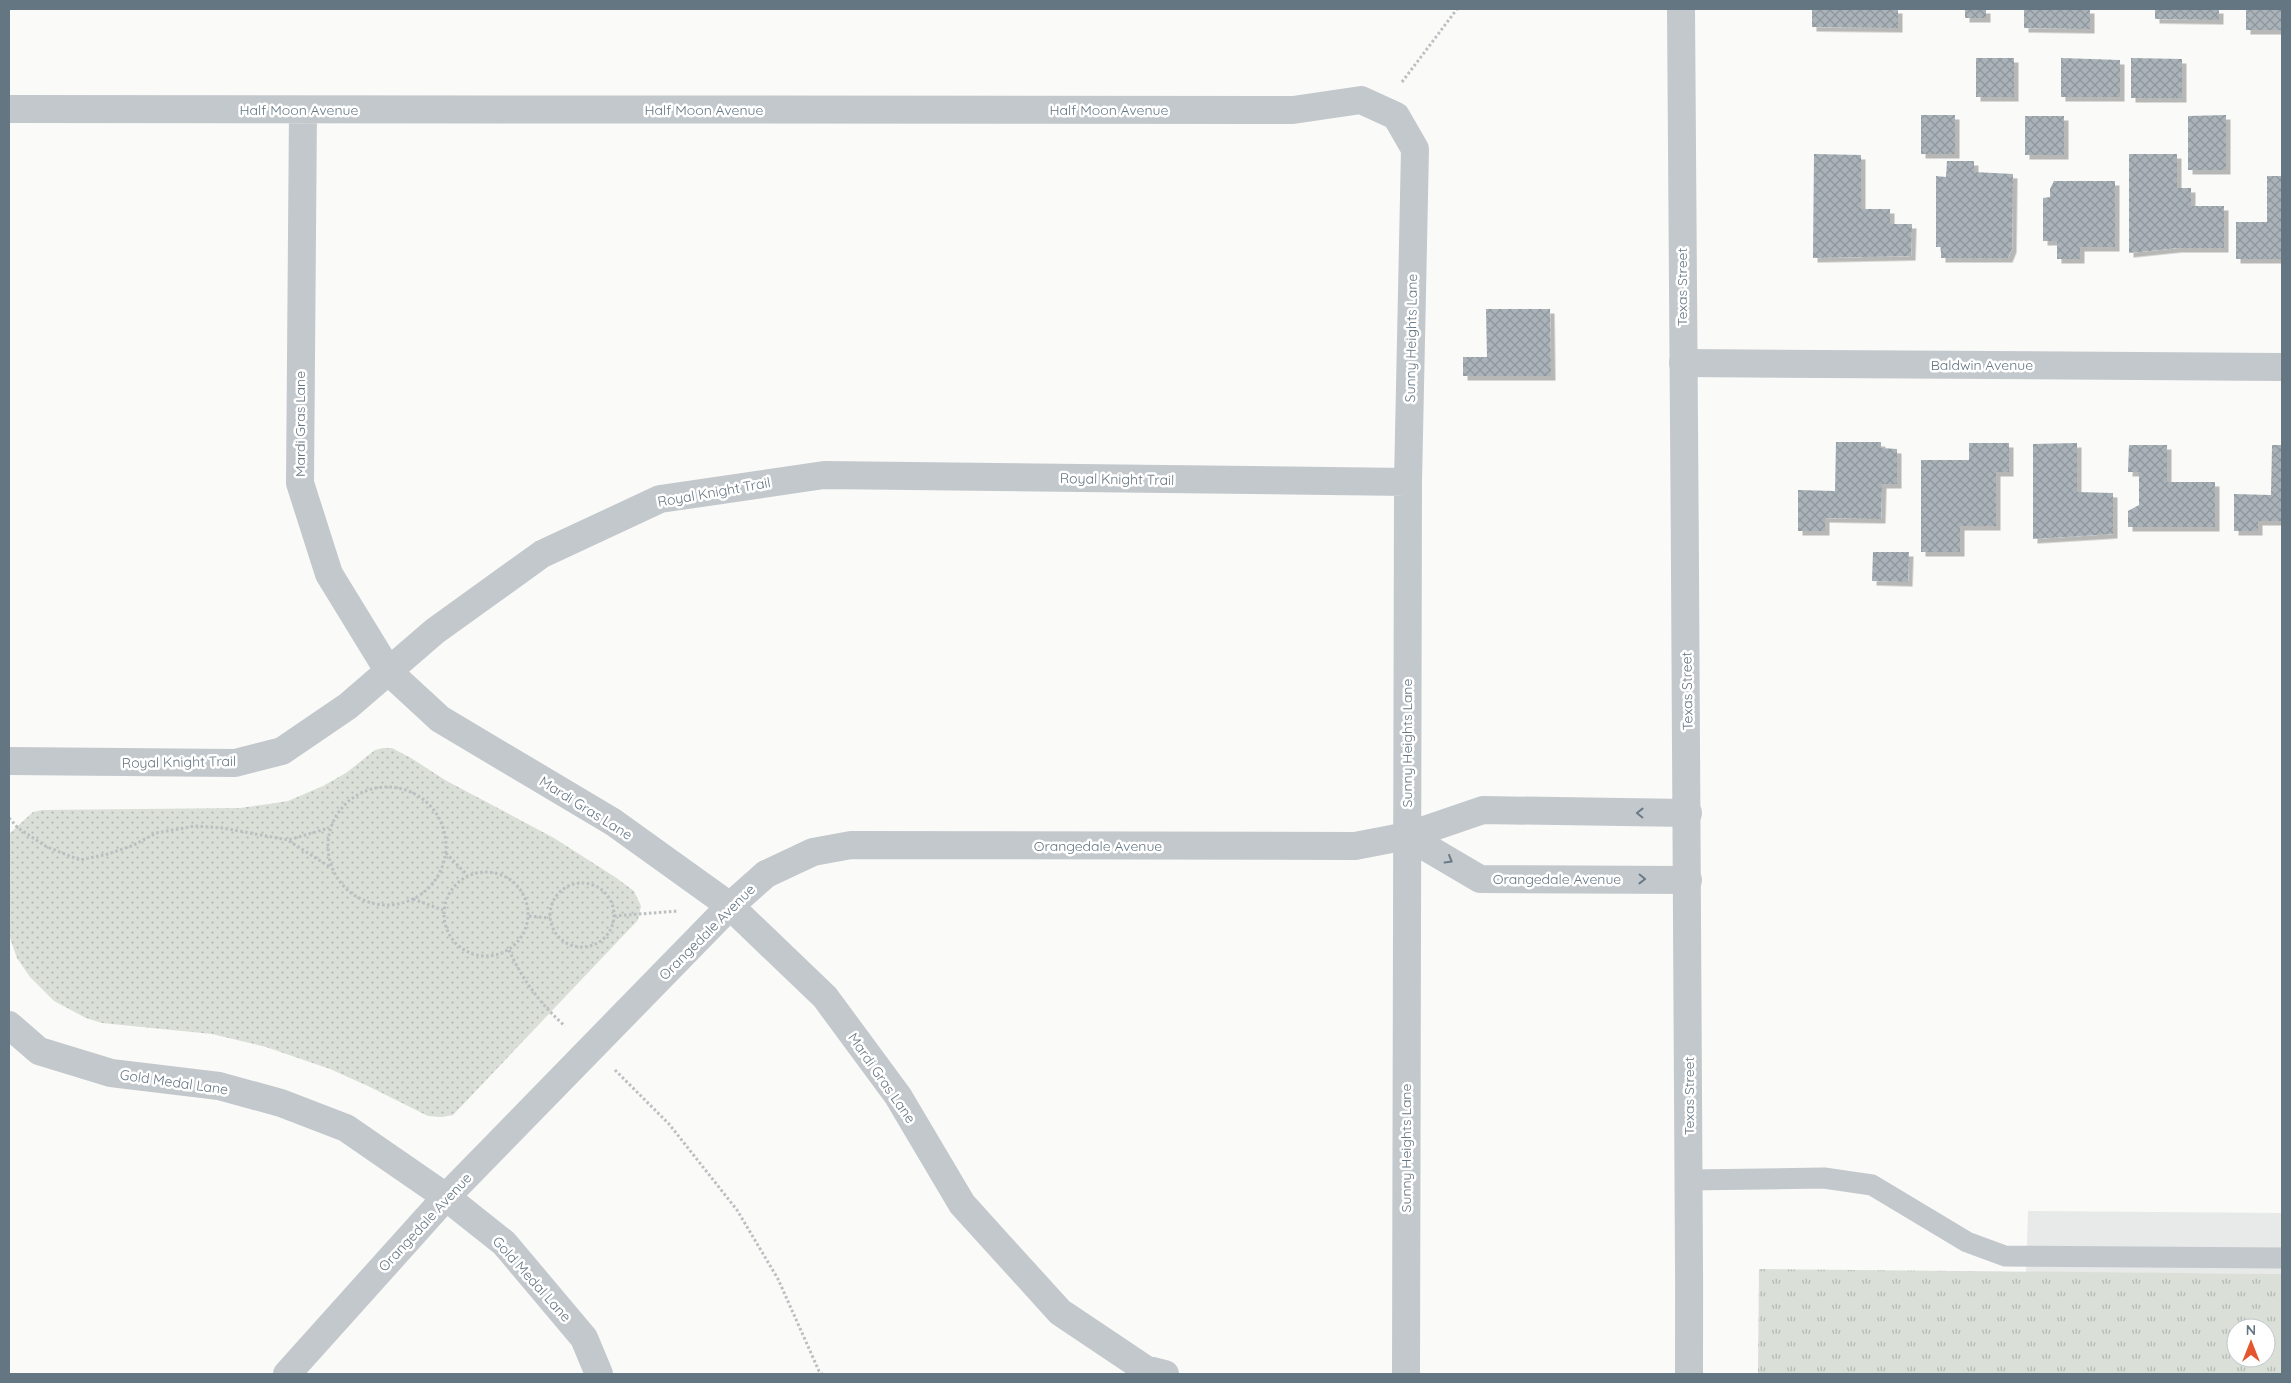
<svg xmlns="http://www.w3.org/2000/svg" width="2291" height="1383" font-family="Quicksand,sans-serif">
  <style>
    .built { fill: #e8e9e9 }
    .grass { fill: url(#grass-tufts); fill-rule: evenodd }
    .park { fill: url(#park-dots) }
    .building { fill: url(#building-cross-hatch); filter: url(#shadow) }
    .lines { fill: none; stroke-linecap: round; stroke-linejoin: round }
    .path { stroke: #bbbfc2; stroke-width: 3; stroke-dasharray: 2.5 2.5; stroke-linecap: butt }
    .service { stroke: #c3c8cc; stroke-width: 21 }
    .minor { stroke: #c3c8cc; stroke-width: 28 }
    .tertiary { stroke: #c3c8cc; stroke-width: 28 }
    .oneway { stroke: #6a7a87 }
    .labels { text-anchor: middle; stroke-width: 5; stroke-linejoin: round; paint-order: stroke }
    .street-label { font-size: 14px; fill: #657683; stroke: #fff }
  </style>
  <defs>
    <pattern id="grass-tufts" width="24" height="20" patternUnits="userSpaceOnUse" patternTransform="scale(1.25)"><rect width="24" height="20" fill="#dadfd7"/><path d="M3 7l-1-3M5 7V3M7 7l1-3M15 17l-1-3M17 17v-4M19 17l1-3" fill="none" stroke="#b4b9b4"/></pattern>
    <pattern id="park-dots" width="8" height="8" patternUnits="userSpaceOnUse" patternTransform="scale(1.25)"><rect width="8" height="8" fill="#dadfd7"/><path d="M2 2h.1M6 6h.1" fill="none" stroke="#b4b9b4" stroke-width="1.8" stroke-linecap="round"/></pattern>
    <pattern id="building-cross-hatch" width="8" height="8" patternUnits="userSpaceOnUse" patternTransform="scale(1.25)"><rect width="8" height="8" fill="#aab3b9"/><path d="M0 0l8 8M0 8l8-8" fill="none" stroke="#8e969c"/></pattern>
    <filter id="shadow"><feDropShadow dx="4.5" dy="4.5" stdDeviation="0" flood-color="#0004"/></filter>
  </defs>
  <rect width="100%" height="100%" fill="#fafaf8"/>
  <path class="built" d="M2028 1211 2282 1213V1274L2026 1272Z"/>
  <path class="grass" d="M1759 1269 2282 1274V1374H1758ZM2236 1328H2266V1358H2236Z"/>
  <path class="park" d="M383 748H392L411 758 445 780 554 838 615 877 634 891 641 906 638 920 453 1115 442 1117 428 1116 368 1086 330 1069 266 1047 212 1034 102 1023 86 1018 54 1001 30 977 17 958 9 935V834L33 812 42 810 240 808 276 803 288 801 323 786 346 773 375 750Z"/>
  <path class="building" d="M1812 9H1898V28L1812 27Z
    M1965 9H1986V18H1965Z
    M2024 9H2090V29L2024 28Z
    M2155 9H2219V20L2155 19Z
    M2246 9H2282V30H2246Z
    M1976 58H2014V97H1976Z
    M2061 58 2120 60V97H2061Z
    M2131 58 2182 59V98H2131Z
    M1921 115H1955V154H1921Z
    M2226 115V170H2188V116Z
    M2025 116H2064V155H2025Z
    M1814 154 1861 155V209H1890V224H1912L1911 256 1813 258Z
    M2129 154H2177V188H2191V206H2224V248H2177L2129 253Z
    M1947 161H1974V172L2013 174 2012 248 2008 258H1941V247H1936V176L1946 177Z
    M2267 176H2282V259H2236V222H2267Z
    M2054 181H2115V247H2080V259H2057V241H2043V198L2050 197V189Z
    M1486 309H1550L1551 376H1463V357H1487Z
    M1836 442H1881V448L1897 449V484H1882L1881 519 1825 518V531H1798V490L1835 491Z
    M1969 443H2009V472H1996V526H1960V552H1921V460H1969Z
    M2077 443V492L2113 493V534L2033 539V444Z
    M2129 445H2167V482H2215V527H2128V511L2139 505V472H2128Z
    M2272 445H2282V521H2258V531H2234V494L2271 495Z
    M1873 552H1909L1908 582 1872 581Z"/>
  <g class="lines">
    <path class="path" d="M1402 82 1457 9
      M328 846a59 59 0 1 1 118 0a59 59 0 1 1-118 0Z
      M9 818 18 828 47 847 80 860 108 854 134 845 156 833 195 826 223 828 288 840 329 828
      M289 841 330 867
      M446 853 467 875
      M444 914a42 42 0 1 1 84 0a42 42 0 1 1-84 0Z
      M550 915a32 32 0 1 1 64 0a32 32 0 1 1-64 0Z
      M413 899 443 910
      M529 916 550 918
      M614 916 678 911
      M509 950C522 979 541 1005 565 1026
      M615 1070 669 1124 737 1210 778 1279 819 1371 822 1374"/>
    <path class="service" d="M1689 1180 1824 1178 1872 1185 1967 1242 2005 1256 2282 1258"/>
    <path class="minor" d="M9 109 1293 110 1361 100 1396 116 1415 149 1408 482 1406 1374
      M303 110 300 483 329 574 389 672 440 719 613 822 730 906 825 997 898 1096 962 1204 1060 1312 1145 1369 1165 1374
      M1683 363 2282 367
      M9 761 235 763 282 751 348 706 435 631 542 554 660 499 824 475 1408 482
      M1407 836 1480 879 1688 880
      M9 1025 39 1051 111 1073 219 1086 281 1103 346 1128 446 1197 504 1243 584 1338 599 1374
      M287 1374 446 1197 730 906 766 874 813 852 851 845 1355 846 1407 836 1483 810 1688 813"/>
    <path class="tertiary" d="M1681 9C1683 464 1690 919 1689 1374"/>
  </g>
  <defs><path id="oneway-chevron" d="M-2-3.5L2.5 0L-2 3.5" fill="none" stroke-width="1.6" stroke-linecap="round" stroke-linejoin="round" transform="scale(1.25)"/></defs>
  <g class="oneway">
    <use href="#oneway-chevron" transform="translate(1640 813) rotate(-179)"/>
    <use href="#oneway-chevron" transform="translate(1449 860) rotate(30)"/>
    <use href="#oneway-chevron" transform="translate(1642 879) rotate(1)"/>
  </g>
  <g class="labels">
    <g class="street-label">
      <text x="299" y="115">Half Moon Avenue</text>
      <text x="704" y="115">Half Moon Avenue</text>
      <text x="1109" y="115">Half Moon Avenue</text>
      <text transform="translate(1682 287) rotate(-90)" y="5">Texas Street</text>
      <text transform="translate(1411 338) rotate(-89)" y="5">Sunny Heights Lane</text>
      <text x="1982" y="370">Baldwin Avenue</text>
      <text transform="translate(300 424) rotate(-90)" y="5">Mardi Gras Lane</text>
      <text transform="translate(1117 479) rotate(1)" y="5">Royal Knight Trail</text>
      <text transform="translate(714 492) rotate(-10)" y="5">Royal Knight Trail</text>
      <text transform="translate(1687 691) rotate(-91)" y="5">Texas Street</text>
      <text transform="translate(1407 743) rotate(-90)" y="5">Sunny Heights Lane</text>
      <text transform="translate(179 762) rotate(-1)" y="5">Royal Knight Trail</text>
      <text transform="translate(586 808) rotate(32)" y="5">Mardi Gras Lane</text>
      <text x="1098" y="851">Orangedale Avenue</text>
      <text x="1557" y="884">Orangedale Avenue</text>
      <text transform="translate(707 932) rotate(-45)" y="5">Orangedale Avenue</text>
      <text transform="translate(882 1078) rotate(55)" y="5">Mardi Gras Lane</text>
      <text transform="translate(174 1082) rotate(8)" y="5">Gold Medal Lane</text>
      <text transform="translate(1689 1096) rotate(-90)" y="5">Texas Street</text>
      <text transform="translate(1406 1148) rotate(-90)" y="5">Sunny Heights Lane</text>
      <text transform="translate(425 1222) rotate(-47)" y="5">Orangedale Avenue</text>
      <text transform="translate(532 1279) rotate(48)" y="5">Gold Medal Lane</text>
    </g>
  </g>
  <rect width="2291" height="1383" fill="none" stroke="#657683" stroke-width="20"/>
  <g transform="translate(2251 1343)"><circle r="24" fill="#ffffff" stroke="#c1c8cd"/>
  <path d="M0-4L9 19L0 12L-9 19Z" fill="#e4572e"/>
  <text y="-8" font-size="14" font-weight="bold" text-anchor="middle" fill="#657683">N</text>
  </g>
</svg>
